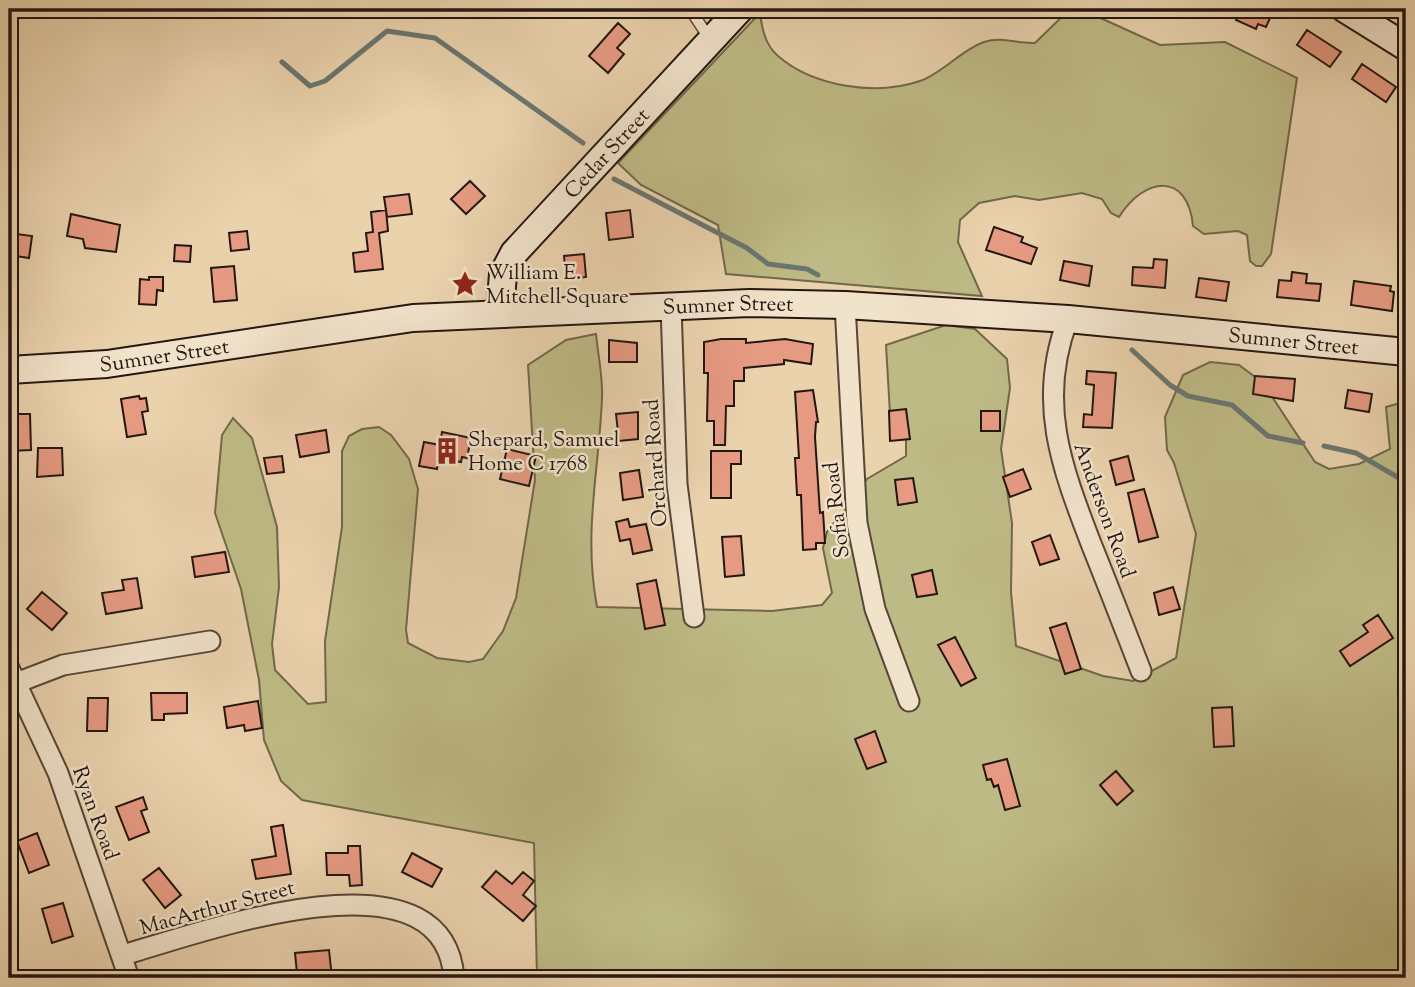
<svg xmlns="http://www.w3.org/2000/svg" width="1415" height="987" font-family="'Sorts Mill Goudy',serif">
  <style>
    .green { fill: #beba85; stroke: #71684b; stroke-width: 2 }
    .lines { fill: none; stroke-linecap: round; stroke-linejoin: round }
    .stream { stroke: #6a7671; stroke-width: 5 }
    .building { fill: #e69a82; stroke: #241711; stroke-width: 2 }
    .lane-casing { stroke: #564638; stroke-width: 13 }
    .street-casing { stroke: #564638; stroke-width: 23 }
    .secondary-casing { stroke: #241711; stroke-width: 30 }
    .lane { stroke: #f1e2ca; stroke-width: 10 }
    .street { stroke: #f1e2ca; stroke-width: 19 }
    .secondary { stroke: #f1e2ca; stroke-width: 26 }
    .labels { text-anchor: middle; stroke-width: 5; stroke-linejoin: round; paint-order: stroke }
    .street-label { font-size: 21px; fill: #241711; stroke: #f1e2ca }
    .poi-label { font-size: 21px; fill: #241711; stroke: #f1e2ca; text-anchor: start }
  </style>
  <rect width="100%" height="100%" fill="#ead2ad"/>
  <filter id="stains"><feTurbulence type="fractalNoise" baseFrequency=".00286" numOctaves="4"/><feColorMatrix values="0 0 0 0 .2 0 0 0 0 .09 0 0 0 0 .02 0 0 0 .5 -.17"/></filter>
  <radialGradient id="worn" r=".72"><stop offset=".6" stop-color="#630" stop-opacity="0"/><stop offset="1" stop-color="#630" stop-opacity=".3"/></radialGradient>
  <path class="green" d="M1070 9H1094L1096 16 1160 45 1225 42 1297 78 1271 254 1262 266H1256L1250 261 1247 235 1238 231 1204 234 1193 226C1188 171 1144 177 1119 217L1111 213 1102 199 1082 193 1039 200 1015 196 979 203 960 220 958 242 982 296 726 274 718 225 641 185 618 163 760 13C762 28 765 45 778 56 814 87 876 96 920 81 943 73 961 50 984 42 1003 36 1016 44 1035 43Z
    M946 325 975 329 1007 359 1010 388 1001 449 1012 523 1011 592 1016 646 1103 676 1133 681 1176 658 1196 534 1174 463 1167 450 1165 417 1183 375 1210 362 1239 365 1263 383 1315 462 1329 469 1359 464 1390 449 1386 407 1400 403 1406 405V978H537L534 843 302 800 281 781 264 740 259 680 241 589 215 513 222 435 233 418 252 438 277 527 279 587 272 644 275 670 308 704 326 702 325 641 342 527V451L349 436 362 429 379 427 391 435 409 459 418 489 406 630 408 643 437 658 469 662 483 659 503 631 516 598 535 480 528 365 566 340 596 334C598 355 603 377 602 398 599 472 583 532 597 607L772 611 822 605 832 593 823 548 827 532 867 479 906 456V440L890 414 886 345Z"/>
  <g class="lines">
    <path class="stream" d="M282 62 310 86 325 81 387 31 435 38 583 143
      M614 179 747 248 768 264 807 269 818 275
      M1132 350 1170 385 1188 396 1232 405 1268 436 1303 443
      M1324 446 1356 453 1406 482"/>
  </g>
  <path class="building" d="M1241 9H1274L1266 27 1258 24 1256 29 1236 20Z
    M618 23 630 34 617 48 624 54 608 73 589 56Z
    M1307 30 1341 52 1330 67 1297 45Z
    M1362 64 1396 87 1386 102 1352 79Z
    M470 181 485 196 466 214 451 199Z
    M409 194 412 214 387 217 384 197Z
    M386 210 388 231 379 233 383 269 355 272 353 253 368 251 366 233 373 232 371 212Z
    M630 210 633 237 609 240 606 213Z
    M71 214 120 225 116 252 85 248 83 239 67 236Z
    M994 227 1023 237 1021 242 1037 248 1031 264 986 250Z
    M247 231 249 249 231 251 229 233Z
    M9 233 32 236 29 258 9 255Z
    M175 245 191 246 190 262 174 261Z
    M584 254 586 277 566 280 564 256Z
    M1154 259 1167 260 1165 288 1132 285 1133 267 1153 268Z
    M1064 261 1092 266 1089 286 1060 280Z
    M234 266 237 300 214 302 211 268Z
    M1292 272 1307 274 1306 283 1321 284 1319 301 1277 297 1279 280 1291 281Z
    M149 277H163V291L157 290 156 305 139 304 140 279 149 280Z
    M1199 278 1229 282 1226 301 1196 297Z
    M1354 281 1391 286 1390 291 1394 292 1392 311 1351 305Z
    M721 339H746V343L785 339 813 344 811 364 784 360V364L744 368V381H734V406H726L725 445H714V421H707L708 373H704V342Z
    M609 340 637 343V362H609Z
    M1087 371 1116 373 1112 428 1083 427 1084 414 1092 415 1094 385 1086 384Z
    M1255 376 1295 379 1293 401 1253 394Z
    M813 390 818 422H816L815 437 820 513 823 512 825 543H816V549L803 550 801 495H797L795 458H799L795 392Z
    M1348 390 1372 394 1369 412 1345 408Z
    M139 396 140 399 146 398 148 411 142 412 146 434 127 437 121 399Z
    M906 409 910 439 890 441 889 411Z
    M981 411H1000V431H981Z
    M638 412V439L619 441 616 414Z
    M13 414H30L31 450 9 451Z
    M326 430 329 452 300 457 296 435Z
    M442 432 471 438 467 458 462 457 461 462 439 458 437 469 419 466 424 442 440 445Z
    M38 448H62L63 475 37 477Z
    M507 449 536 456 529 486 500 479Z
    M711 451H741V464H731V498H711Z
    M282 456 284 472 267 474 264 458Z
    M1128 456 1134 480 1116 485 1110 461Z
    M1023 469 1031 489 1010 497 1003 477Z
    M639 470 643 497 623 500 620 473Z
    M913 478 917 502 898 505 895 480Z
    M1144 489 1158 537 1139 542 1128 493Z
    M628 519 630 527 646 524 652 550 633 554 630 539 620 541 616 522Z
    M1050 535 1059 559 1040 565 1032 542Z
    M741 536 744 575 725 577 722 537Z
    M225 552 229 572 195 577 192 557Z
    M932 570 937 594 917 597 912 575Z
    M137 578 142 608 106 614 102 593 124 590 122 580Z
    M656 580 665 625 645 629 637 584Z
    M1173 587 1180 609 1159 615 1154 593Z
    M42 592 67 613 52 630 27 609Z
    M1378 615 1393 638 1350 666 1340 651 1368 632 1363 625Z
    M1066 623 1081 669 1065 674 1050 628Z
    M955 637 976 678 961 686 938 645Z
    M151 693H187V713L164 714V720H152Z
    M88 698H108L107 731H87Z
    M258 701 262 728 245 731 244 725 227 728 224 707Z
    M1232 707 1234 746 1214 747 1212 708Z
    M875 731 886 762 867 769 855 739Z
    M1007 759 1020 806 1005 810 998 785 994 787 991 779 987 780 983 765Z
    M1116 771 1133 791 1117 805 1100 785Z
    M143 797 147 809 141 811 149 832 129 840 116 807Z
    M283 825 291 874 256 879 252 860 276 856 271 827Z
    M37 833 49 865 29 873 17 841Z
    M348 846H360L362 885 350 886 349 875H327L326 853H348Z
    M412 853 442 869 432 887 402 872Z
    M159 868 181 895 165 908 143 880Z
    M496 871 512 884 523 872 534 881 523 895 536 906 523 921 482 887Z
    M63 903 73 936 52 943 42 909Z
    M329 950 332 978H320L319 971 297 973 295 953Z"/>
  <g class="lines">
    <defs>
      <path id="lane" d="M690 9 709 38"/>
      <path id="street" d="M845 305 857 523 875 609 909 701
        M671 306 677 484 694 617
        M1068 319C1036 402 1062 468 1092 546 1109 588 1125 630 1141 671
        M9 668 58 773 129 978
        M16 683 63 665 210 641
        M123 955C195 935 444 841 454 978"/>
      <g id="secondary">
        <path d="M1345 9 1406 47"/>
        <path id="s1" d="M500 312 503 274 514 253 740 9"/>
        <path id="s2" d="M9 370 107 364 413 318 749 303 845 305 1068 319 1406 352"/>
      </g>
    </defs>
    <use href="#lane" class="lane-casing"/>
    <use href="#street" class="street-casing"/>
    <use href="#secondary" class="secondary-casing"/>
    <use href="#lane" class="lane"/>
    <use href="#street" class="street"/>
    <use href="#secondary" class="secondary"/>
  </g>
  <defs>
    <symbol id="sight-bare" viewBox="-9 -9 18 18"><path d="M0-6L1.8-2.2L6-1.7L2.9 1.2L3.7 5.4L0 3.3L-3.7 5.4L-2.9 1.2L-6-1.7L-1.8-2.2Z" fill="#8f2418" stroke="#f1e2ca" stroke-width="2.5" paint-order="stroke"/></symbol>
    <symbol id="building-bare" viewBox="-9 -9 18 18"><path d="M-4-6H4V6H1V3H-1V6H-4ZM-2.5-4.3h1.7v1.8h-1.7ZM.8-4.3h1.7v1.8H.8ZM-2.5-1h1.7V.8h-1.7ZM.8-1h1.7V.8H.8Z" fill="#8f2418" stroke="#f1e2ca" stroke-width="2.5" paint-order="stroke"/></symbol>
  </defs>
  <g fill-rule="evenodd">
    <use href="#sight-bare" x="446" y="265" width="38" height="38"/>
    <use href="#building-bare" x="428" y="432" width="38" height="38"/>
  </g>
  <g class="labels">
    <g class="street-label">
      <text dy="7" stroke="none"><textPath href="#s1" startOffset="198">Cedar Street</textPath></text>
      <text dy="7" stroke="none"><textPath href="#s2" startOffset="723">Sumner Street</textPath></text>
      <text dy="7" stroke="none"><textPath href="#s2" startOffset="1290">Sumner Street</textPath></text>
      <text dy="7" stroke="none"><textPath href="#s2" startOffset="156">Sumner Street</textPath></text>
      <text transform="translate(655 463) rotate(-94)" y="7">Orchard Road</text>
      <text transform="translate(836 510) rotate(-97)" y="7">Sofia Road</text>
      <text transform="translate(1105 510) rotate(70)" y="7">Anderson Road</text>
      <text transform="translate(96 813) rotate(70)" y="7">Ryan Road</text>
      <text transform="translate(217 907) rotate(-15)" y="7">MacArthur Street</text>
    </g>
    <g class="poi-label">
      <text x="486" y="279">William E.<tspan x="486" dy="24">Mitchell Square</tspan></text>
      <text x="468" y="446">Shepard, Samuel<tspan x="468" dy="24">Home C 1768</tspan></text>
    </g>
  </g>
  <rect width="1415" height="987" fill="none" stroke="#ead2ad" stroke-width="35"/>
  <rect x="10" y="10" width="1394" height="966" fill="none" stroke="#241711" stroke-width="3.5"/>
  <rect x="18" y="18" width="1380" height="952" fill="none" stroke="#241711" stroke-width="2"/>
  <rect width="100%" height="100%" filter="url(#stains)"/>
  <rect width="100%" height="100%" fill="url(#worn)"/>
</svg>
